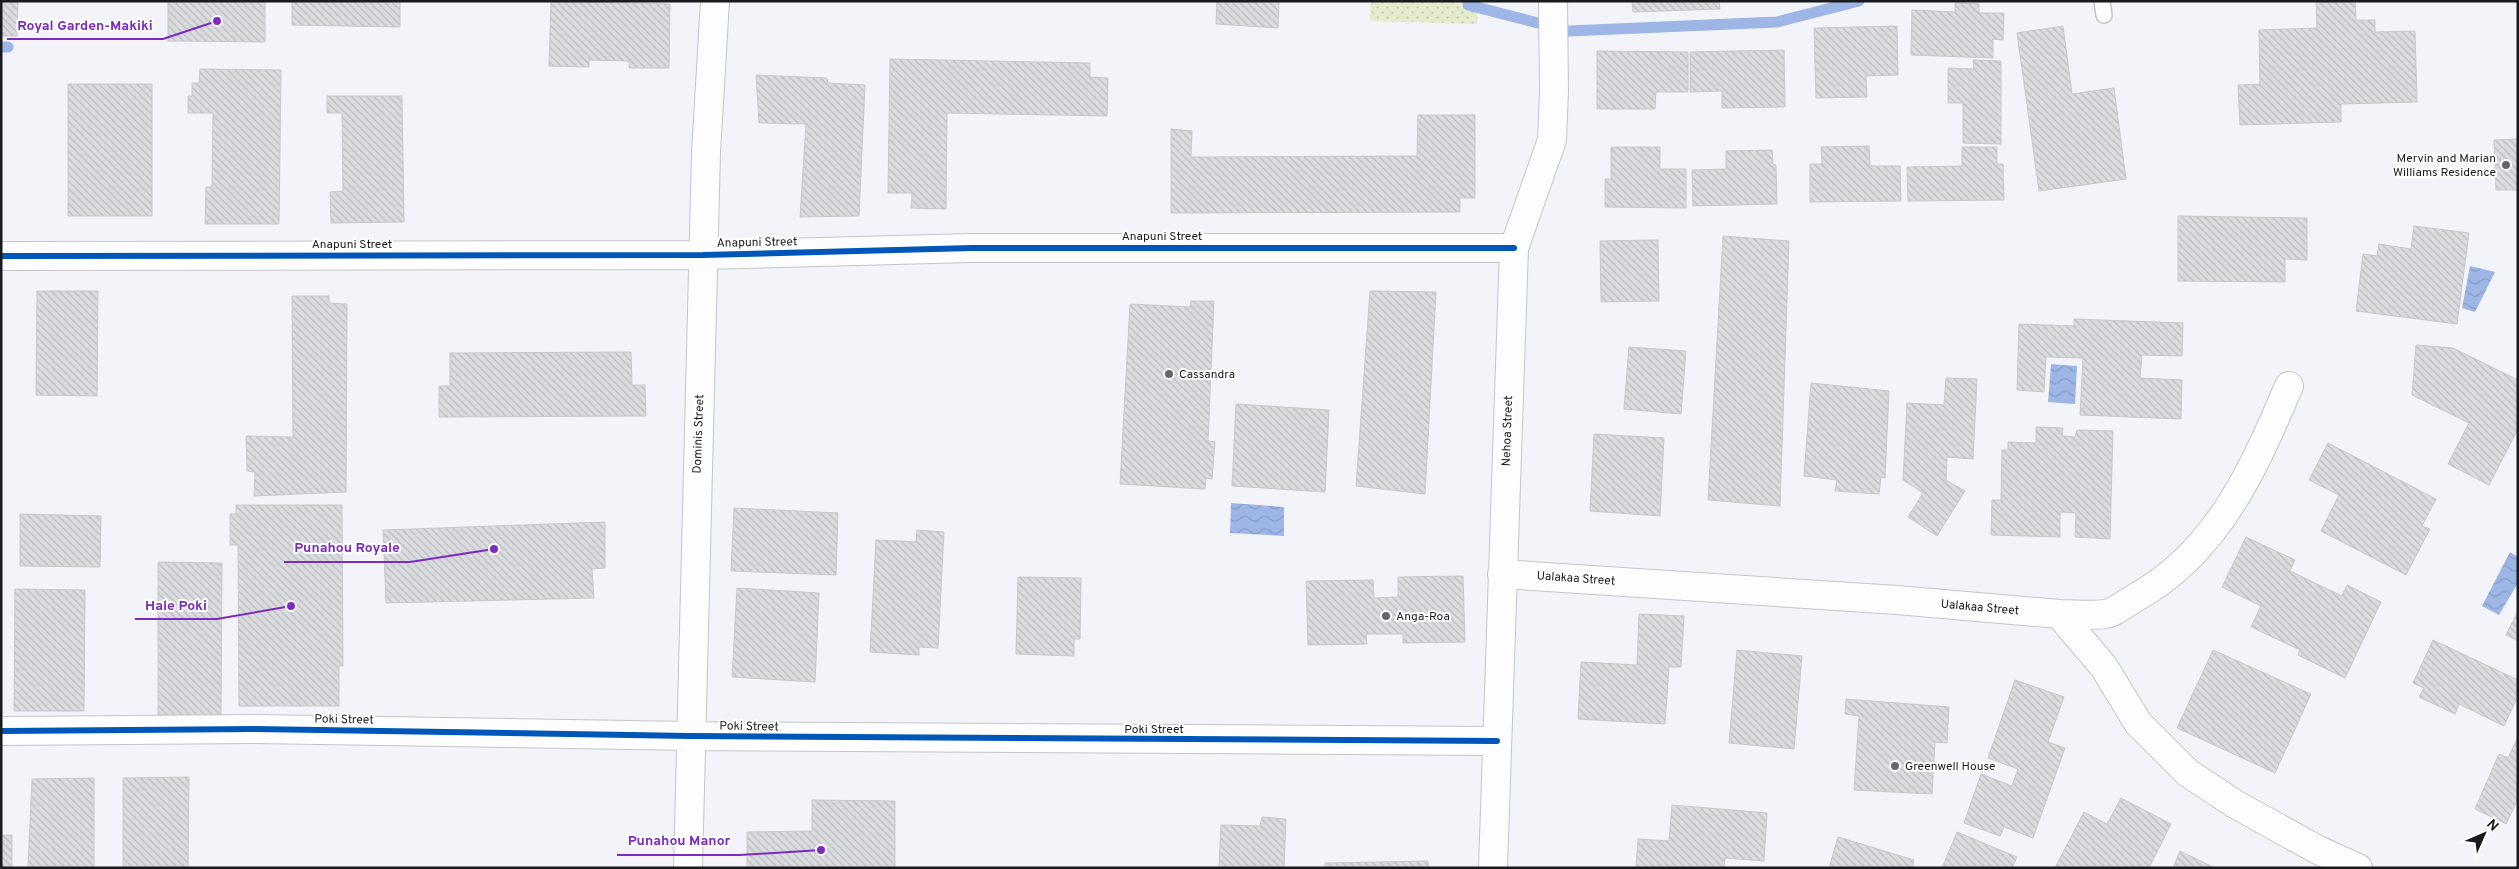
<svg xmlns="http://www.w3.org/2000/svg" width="2519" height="869" font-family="Overpass,sans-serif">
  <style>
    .green { fill: url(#green-dots) }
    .water { fill: url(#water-waves) }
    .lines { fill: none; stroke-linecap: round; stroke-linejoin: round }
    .stream { stroke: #9db6e6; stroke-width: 11 }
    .building { fill: url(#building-back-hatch); stroke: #c8c8cc }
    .lane-casing { stroke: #c4c5c9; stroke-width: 18 }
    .street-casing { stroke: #c4c5c9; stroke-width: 30 }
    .secondary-casing { stroke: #c4c5c9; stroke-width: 30 }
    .lane { stroke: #fdfdfe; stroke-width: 15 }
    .street { stroke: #fdfdfe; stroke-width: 28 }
    .secondary { stroke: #fdfdfe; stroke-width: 28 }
    .cycleway-casing { stroke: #fff; stroke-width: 9 }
    .cycleway { stroke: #0057b8; stroke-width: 6 }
    .poi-dot { fill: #65666b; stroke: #fff; stroke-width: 2 }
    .labels { text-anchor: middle; stroke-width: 4; stroke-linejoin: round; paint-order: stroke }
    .poi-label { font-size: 12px; fill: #191a1e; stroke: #fff; text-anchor: start }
    .street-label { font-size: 12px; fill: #191a1e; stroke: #fff }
    .leader { fill: none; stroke: #7b2cbf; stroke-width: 2 }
    .callout-dot { fill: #7b2cbf; stroke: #fff; stroke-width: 2 }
    .callout-label { font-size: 14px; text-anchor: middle; font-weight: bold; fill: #7b2cbf; stroke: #fff; stroke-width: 4; stroke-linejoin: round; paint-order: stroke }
  </style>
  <defs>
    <pattern id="green-dots" width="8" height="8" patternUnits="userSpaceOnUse" patternTransform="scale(1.25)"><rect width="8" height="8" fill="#e4eccd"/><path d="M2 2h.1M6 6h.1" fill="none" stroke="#c3cab0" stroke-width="1.8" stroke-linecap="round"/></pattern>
    <pattern id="water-waves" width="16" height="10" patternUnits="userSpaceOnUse" patternTransform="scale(1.25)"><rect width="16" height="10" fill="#9db6e6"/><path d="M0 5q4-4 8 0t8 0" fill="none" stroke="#879cc5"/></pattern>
    <pattern id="building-back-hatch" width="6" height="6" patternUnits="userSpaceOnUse" patternTransform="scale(1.25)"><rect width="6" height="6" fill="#dbdce0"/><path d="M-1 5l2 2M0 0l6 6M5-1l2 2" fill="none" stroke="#bbbcc0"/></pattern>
  </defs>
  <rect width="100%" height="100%" fill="#f3f4f9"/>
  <path class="green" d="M1371 1H1478L1477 24 1370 21Z"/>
  <path class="water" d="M2470 266 2495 272 2475 312 2462 308Z
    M2051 364 2077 366 2075 404 2048 402Z
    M1231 503 1284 507V536L1230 533Z
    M2510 552 2518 557V583L2499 615 2482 606Z"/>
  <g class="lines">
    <path class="stream" d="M1468 5 1569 31 1777 22 1859 1
      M1 47H8"/>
  </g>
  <path class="building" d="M1 1H18L17 36H1Z
    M168 1H265V42L168 41Z
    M292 1H400V27L292 25Z
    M551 1 670 4 669 68H629V61L589 60V67L549 66Z
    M1217 1H1279L1278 28 1216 24Z
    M1632 1H1719L1720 9 1633 12Z
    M2316 1H2355L2356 20H2375V32L2415 31 2417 102 2341 104V122L2240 125 2238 85 2260 84 2259 30 2317 28Z
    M1955 3 1979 4V13H2004L2003 40 1993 39V58L1911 55 1912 10 1955 12Z
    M1897 26 1898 75 1866 76 1867 97 1816 98 1814 28Z
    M2063 26 2072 94 2114 88 2126 179 2039 191 2017 33Z
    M1784 50 1785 107 1722 108V91L1690 92V52Z
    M1597 51 1688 52V92H1656L1655 109H1597Z
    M890 59 1090 63V77L1108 78 1107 116 947 113 946 209 911 208 912 193H888Z
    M1973 60 2001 61V144L1963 143V103H1948V68L1974 69Z
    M200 69 281 70 279 224H205L206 187H212L213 113H188V96H192V83H199Z
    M756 75 827 78 828 83 865 85 859 216 800 217 806 124 759 123Z
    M68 84H152V216H68Z
    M327 96H402L404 222 331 223 330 192 343 191 342 113H327Z
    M1418 115H1475V198H1460V212L1171 213V129L1192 131 1191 157 1417 156Z
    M2518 139V190H2496L2494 140Z
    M1869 146 1870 166H1900L1901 201 1810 202V164H1822L1821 147Z
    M1611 147H1660V169H1686V208L1605 207V179H1611Z
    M1962 147H1997V164H2003L2004 200 1908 201 1907 167 1962 166Z
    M1772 150 1773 164 1776 165 1777 204 1693 206 1692 170 1726 169V151Z
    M2178 216 2307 218V260L2285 259V282L2178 281Z
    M2414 226 2469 233 2457 324 2356 311 2363 254 2377 256 2379 244 2411 249Z
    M1723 236 1789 241 1780 506 1708 500Z
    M1658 240 1659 301 1601 302 1600 241Z
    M37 291H98L97 396 36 395Z
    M1370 291 1436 292 1425 494 1356 486Z
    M292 296H329V303L347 304 346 492 254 496 255 472 247 471 246 436 293 437Z
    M1191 301H1214L1208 441 1215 442 1212 479 1206 478 1205 489 1120 484 1130 304 1190 307Z
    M2074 319 2183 323 2182 356 2142 355 2140 378 2182 380 2181 419 2080 415 2083 358 2046 357 2044 392 2017 390 2019 324 2074 326Z
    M2416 345 2453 348 2518 380V429L2489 485 2448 464 2469 423 2412 395Z
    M1629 347 1686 351 1681 414 1624 409Z
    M631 352 632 385H645L646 416 439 417V386H450V353Z
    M1946 378 1977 379 1973 459 1947 457 1946 480 1965 491 1937 536 1908 517 1923 493 1903 480 1907 403 1944 405Z
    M1811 383 1889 391 1885 478 1881 477 1879 494 1835 491 1837 480 1804 476Z
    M1236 404 1329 410 1325 492 1232 486Z
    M2036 427 2063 428 2062 436 2075 437 2077 430 2113 431 2110 539 2075 537 2076 513 2060 512V537L1991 535 1992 500H2001L2002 450H2008V442L2036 443Z
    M1594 434 1664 438 1660 516 1590 511Z
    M2328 443 2436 499 2422 526 2430 529 2406 575 2321 531 2339 495 2309 480Z
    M236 505H342L343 666H339V706H239L238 545H230V514H236Z
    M734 508 838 513 836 575 731 571Z
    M20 514 101 516 100 567 20 566Z
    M605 522V568L592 569 594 598 386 603 383 530Z
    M917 530 944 532 938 648 919 647V655L870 652 876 540 916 542Z
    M2246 537 2295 560 2290 571 2342 596 2347 585 2381 602 2345 678 2298 655 2300 650 2251 627 2261 606 2222 587Z
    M158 562 222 563 221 716 158 715Z
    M1463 576 1465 642 1403 643V634H1366L1367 644 1308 645 1306 581 1373 580 1374 598 1398 597V577Z
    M1018 577 1081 578 1080 639H1074V656L1016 654Z
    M737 588 819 593 815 682 732 677Z
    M15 589 85 590 84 711H14Z
    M2518 611V641L2506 635Z
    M1639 614 1684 616 1681 667H1669L1665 724 1578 719 1581 662 1637 665Z
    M2433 640 2518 680V696L2504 726 2459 704 2455 714 2419 697 2424 688 2413 683Z
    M1737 650 1802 656 1794 749 1729 743Z
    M2213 650 2311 694 2275 773 2177 728Z
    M2015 680 2064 697 2048 742 2065 748 2033 838 2004 827 2000 836 1964 823 1981 774 2012 786 2018 769 1988 758Z
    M1846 699 1949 707 1947 743 1935 742 1932 794 1854 790 1859 716 1845 714Z
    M2518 737V799L2506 824 2475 809 2499 754 2508 758Z
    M189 777 188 868H123V778Z
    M94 778V868H28L32 779Z
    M2121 798 2171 824 2149 868H2055L2084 812 2107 824Z
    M812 800 895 801V868H747V832L812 831Z
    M1672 805 1767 813 1764 861 1725 858 1724 868H1636L1638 839 1669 841Z
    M1262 817 1286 819 1284 868H1219L1221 825 1260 826Z
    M1957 832 2017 857 2012 868H1942Z
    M1 835H12V868H1Z
    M1838 837 1914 860 1912 868H1829Z
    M2180 851 2215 868H2173Z
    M1428 861 1429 868H1325V863Z"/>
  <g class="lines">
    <defs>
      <path id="lane" d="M2102 1 2104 15"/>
      <path id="street" d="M1 256 703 255 972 248H1514
        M1502 574 1897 600 2059 614 2104 667 2138 723 2188 773 2235 804 2318 850 2358 868
        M2059 614C2074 614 2090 616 2105 614 2114 613 2126 603 2135 598 2218 552 2254 468 2289 386
        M1 731 255 729 690 736 1497 741
        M688 868 706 152 715 1"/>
      <path id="secondary" d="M1493 868 1514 248 1552 140 1554 91 1553 1"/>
    </defs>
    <use href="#lane" class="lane-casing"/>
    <use href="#street" class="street-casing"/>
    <use href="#secondary" class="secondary-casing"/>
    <use href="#lane" class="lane"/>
    <use href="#street" class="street"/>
    <use href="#secondary" class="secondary"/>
    <defs>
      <path id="cycleway" d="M1 256 703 255 972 248H1514
        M1 731 255 729 690 736 1497 741"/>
    </defs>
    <use href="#cycleway" class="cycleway-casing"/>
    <use href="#cycleway" class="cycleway"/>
  </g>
  <g class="poi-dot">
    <circle cx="2506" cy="165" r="5"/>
    <circle cx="1169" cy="374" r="5"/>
    <circle cx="1386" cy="616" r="5"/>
    <circle cx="1895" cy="766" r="5"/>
  </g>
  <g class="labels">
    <g class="poi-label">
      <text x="2496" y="162" text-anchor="end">Mervin and Marian<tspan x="2496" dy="14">Williams Residence</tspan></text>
      <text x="1179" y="378">Cassandra</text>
      <text x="1396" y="620">Anga-Roa</text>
      <text x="1905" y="770">Greenwell House</text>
    </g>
    <g class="street-label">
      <text x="1162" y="240">Anapuni Street</text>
      <text transform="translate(757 242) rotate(-1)" y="4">Anapuni Street</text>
      <text x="352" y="248">Anapuni Street</text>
      <text transform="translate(1507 431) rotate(-88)" y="4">Nehoa Street</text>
      <text transform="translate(698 434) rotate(-88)" y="4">Dominis Street</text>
      <text transform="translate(1576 578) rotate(4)" y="4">Ualakaa Street</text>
      <text transform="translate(1980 607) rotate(5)" y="4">Ualakaa Street</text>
      <text transform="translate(344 719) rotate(1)" y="4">Poki Street</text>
      <text transform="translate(749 726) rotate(1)" y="4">Poki Street</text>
      <text x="1154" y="733">Poki Street</text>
    </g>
  </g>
  <path class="leader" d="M217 21L163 39H7M494 549L410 562H284M291 606L217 619H135M821 850L740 855H617"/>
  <g class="callout-dot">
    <circle cx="217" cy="21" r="5"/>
    <circle cx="494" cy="549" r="5"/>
    <circle cx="291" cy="606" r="5"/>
    <circle cx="821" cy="850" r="5"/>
  </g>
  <g class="callout-label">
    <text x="85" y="30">Royal Garden-Makiki</text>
    <text x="347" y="552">Punahou Royale</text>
    <text x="176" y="610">Hale Poki</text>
    <text x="679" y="845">Punahou Manor</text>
  </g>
  <rect width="2519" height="869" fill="none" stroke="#191a1e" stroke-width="5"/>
  <g transform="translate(2484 834) rotate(45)" stroke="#ffffff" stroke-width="4" paint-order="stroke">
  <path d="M0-4L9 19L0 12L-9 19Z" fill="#191a1e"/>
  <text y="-8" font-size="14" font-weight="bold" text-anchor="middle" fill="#191a1e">N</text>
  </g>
</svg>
